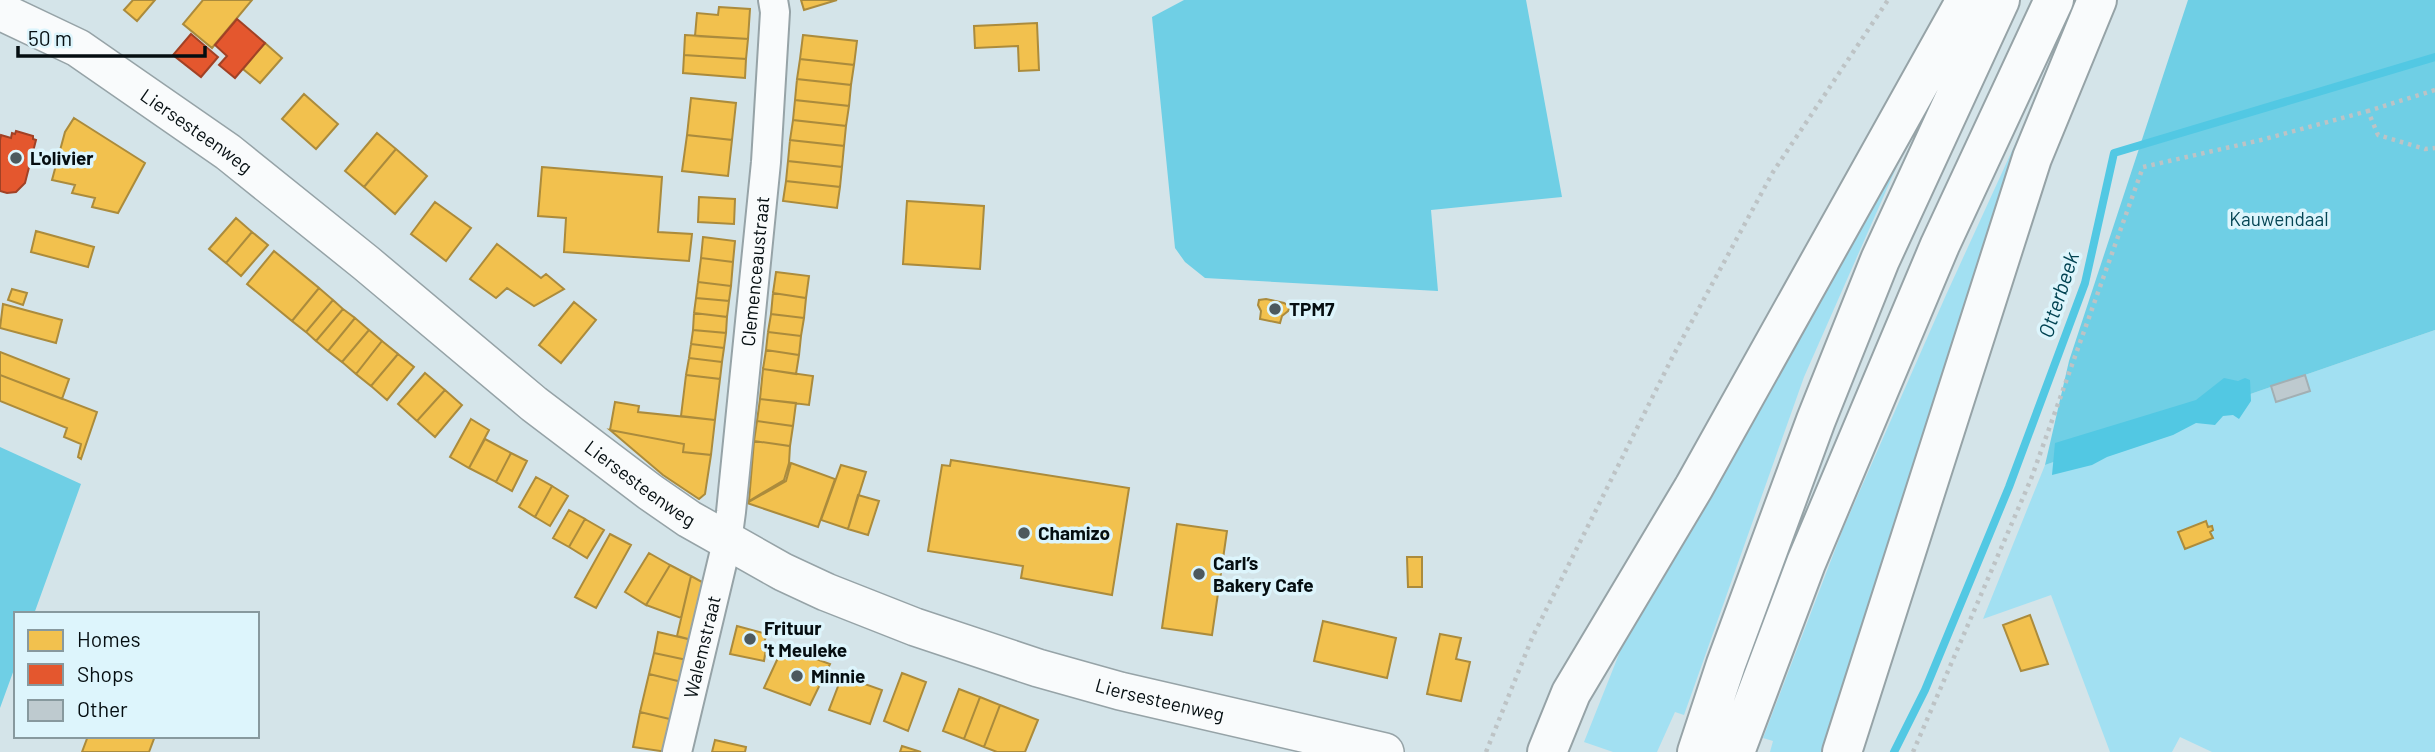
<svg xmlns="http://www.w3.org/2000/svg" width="2435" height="752" font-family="Barlow,sans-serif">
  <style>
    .green { fill: #a2e0f2 }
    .forest { fill: #6fcfe5 }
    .water { fill: #52c8e3 }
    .homes { fill: #f2c14e; stroke: #ab8b3c; stroke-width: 2 }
    .shops { fill: #e4572e; stroke: #a14125; stroke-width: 2 }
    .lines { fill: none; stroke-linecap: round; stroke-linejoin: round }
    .stream { stroke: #52c8e3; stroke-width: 8 }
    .building { fill: #becacf; stroke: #a2afb3; stroke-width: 2 }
    .minor-casing { stroke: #96a3a7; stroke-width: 32 }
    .major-casing { stroke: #96a3a7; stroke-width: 40 }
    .highway-casing { stroke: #96a3a7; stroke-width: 42 }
    .path { stroke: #bdc3c5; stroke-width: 4.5; stroke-dasharray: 3.5 5; stroke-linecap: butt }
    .minor { stroke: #f9fbfc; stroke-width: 28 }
    .major { stroke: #f9fbfc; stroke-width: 37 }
    .highway { stroke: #f9fbfc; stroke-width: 38 }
    .poi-dot { fill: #4d595d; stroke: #ddf5fc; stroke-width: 2.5 }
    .labels { text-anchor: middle; stroke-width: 7; stroke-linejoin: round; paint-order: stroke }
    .street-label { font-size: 19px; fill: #050e11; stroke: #ddf5fc }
    .poi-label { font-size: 19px; font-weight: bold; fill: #050e11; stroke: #ddf5fc; text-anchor: start }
    .park-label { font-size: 19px; fill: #054655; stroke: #ddf5fc }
    .water-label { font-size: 21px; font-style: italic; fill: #014352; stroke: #ddf5fc }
  </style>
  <rect width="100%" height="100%" fill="#d4e4e9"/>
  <path class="green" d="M2081 0 1828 752H1770L1773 741 1763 738 1843 529 1946 295Z
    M1938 73 1804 377 1684 715 1675 712 1657 752H1613L1584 742 1625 639Z
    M2435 330V752H2212L2180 737 2172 752H2110L2051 595 1983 619 2045 465Z"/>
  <path class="forest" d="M1184 0H1526L1562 197 1431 210 1438 291 1205 278 1185 262 1175 248 1152 17Z
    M2188 0H2435V330L2045 465 2069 361Z
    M0 447 81 484 34 614H16V664L0 708Z"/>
  <path class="water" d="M2224 378 2238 381 2245 378 2250 380 2251 401 2239 419 2233 415 2223 416 2215 425 2196 423 2173 435 2107 457 2092 465 2052 475 2055 443 2196 400Z"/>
  <path class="homes" d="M133 0H155L137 21 124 10Z
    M203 0H252L212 48 183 24Z
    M801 0H837L804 10Z
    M719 7 750 9 748 39 695 36 697 13 718 15Z
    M1037 23 1039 70 1019 71 1018 46 975 48 974 26Z
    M685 35 748 39 746 59 684 55Z
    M803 35 857 41 854 65 800 59Z
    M265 43 282 58 260 83 243 69Z
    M684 55 746 59 745 78 683 73Z
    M800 59 854 65 851 85 797 79Z
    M797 79 851 85 849 106 795 100Z
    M304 94 338 124 316 149 282 119Z
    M691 98 736 103 732 140 687 135Z
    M795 100 849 106 846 126 793 120Z
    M74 118 145 163 118 213 92 207 95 198 72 193 75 185 52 180 65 132Z
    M793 120 846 126 844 146 790 140Z
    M377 133 396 149 364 187 345 171Z
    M687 135 732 140 728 176 682 171Z
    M790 140 844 146 842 167 788 161Z
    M396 149 427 176 395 214 364 187Z
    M788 161 842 167 840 187 786 181Z
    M542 167 662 177 658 232 692 234 689 261 564 252 566 218 538 216Z
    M786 181 840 187 837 208 783 201Z
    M699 197 735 199 734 224 698 222Z
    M907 201 984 206 980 269 903 264Z
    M435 202 471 228 446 261 411 234Z
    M236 218 252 232 226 263 209 249Z
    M36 231 94 247 88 267 31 252Z
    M252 232 268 245 241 276 226 263Z
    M703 237 735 241 733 262 701 258Z
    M497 244 541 278 546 274 564 289 534 306 507 288 496 298 470 279Z
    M274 251 319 288 292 321 247 284Z
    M701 258 733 262 731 286 698 282Z
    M776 272 809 276 806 298 773 293Z
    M698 282 731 286 729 301 696 298Z
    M319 288 333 300 306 332 292 321Z
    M12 289 27 293 23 305 8 300Z
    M773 293 806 298 804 318 771 314Z
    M696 298 729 301 727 317 694 313Z
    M1266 299 1284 303 1290 307 1288 311 1282 316 1280 323 1260 319 1261 311 1258 305 1259 300Z
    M333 300 343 309 316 341 306 332Z
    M574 302 596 320 561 363 539 345Z
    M3 304 62 320 56 343 0 328Z
    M343 309 355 318 328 351 316 341Z
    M694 313 727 317 726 333 693 330Z
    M771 314 804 318 801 336 768 332Z
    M355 318 369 330 342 362 328 351Z
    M369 330 382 341 356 374 342 362Z
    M693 330 726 333 724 348 691 344Z
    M768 332 801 336 799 355 766 350Z
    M382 341 398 354 371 386 356 374Z
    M691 344 724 348 722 362 689 358Z
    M766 350 799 355 796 374 763 369Z
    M0 352 69 379 62 399 0 375Z
    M398 354 414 367 387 400 371 386Z
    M689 358 722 362 720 379 686 375Z
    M763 369 813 376 809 405 760 399Z
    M425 373 445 390 417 421 398 404Z
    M0 375 97 412 81 459 78 457 81 444 64 437 67 428 0 401Z
    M686 375 720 379 715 420 681 416Z
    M445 390 462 405 435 437 417 421Z
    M760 399 796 403 793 426 757 421Z
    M615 402 639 406 638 412 715 420 711 455 683 452 684 444 610 430Z
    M471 419 489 430 469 468 450 457Z
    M757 421 793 426 790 446 754 441Z
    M610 430 684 444 683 452 711 455 705 494 699 499 663 475Z
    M485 439 511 453 496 482 469 468Z
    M754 441 790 446 789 463 784 480 749 501Z
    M511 453 527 461 512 491 496 482Z
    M951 460 1129 488 1112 595 1021 578 1023 566 928 551 942 465 950 466Z
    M791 463 835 479 818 527 747 503 786 481Z
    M841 465 866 472 848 529 821 520Z
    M536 477 552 486 535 517 519 507Z
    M552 486 568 496 550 526 535 517Z
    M858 495 879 501 868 535 848 529Z
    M569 510 585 519 569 547 553 538Z
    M585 519 604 530 587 558 569 547Z
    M2206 521 2208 527 2212 526 2213 530 2210 532 2213 538 2185 549 2178 532Z
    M1177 524 1227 531 1212 635 1162 628Z
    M610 534 631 545 596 608 575 597Z
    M649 553 670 565 646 605 625 592Z
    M1407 557H1422V587H1408Z
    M670 565 691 576 681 618 646 605Z
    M691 576 704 583 692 640 677 636Z
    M2030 615 2048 664 2021 671 2003 625Z
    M1323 621 1396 638 1387 678 1314 661Z
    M737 626 767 634 762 648 766 649 764 661 730 654Z
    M658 632 692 640 687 660 654 653Z
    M1440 634 1461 638 1456 659 1470 662 1461 701 1427 694Z
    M783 647 830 664 810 705 764 688Z
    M654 653 687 660 682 682 649 674Z
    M902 673 926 682 908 731 884 721Z
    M649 674 682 682 674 720 640 712Z
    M842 676 882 690 870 724 829 710Z
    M959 689 980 697 964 739 943 731Z
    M980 697 1000 705 984 747 964 739Z
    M1000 705 1038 720 1025 752H997L984 747Z
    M640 712 674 720 667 752 633 747Z
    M88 736H155L149 752H82Z
    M715 740 746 747 745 752H712Z
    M902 746 921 752H900Z"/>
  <path class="shops" d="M237 19 265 43 235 78 219 65 227 56 215 45Z
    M191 34 218 57 201 77 173 55Z
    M16 131 33 136V139L36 140 25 183 16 192 7 193 0 191V140L1 135 11 138 12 133 15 134Z"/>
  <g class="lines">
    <path class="stream" d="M1894 752 1925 690 2009 487 2085 283 2114 153 2435 57"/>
  </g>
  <path class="building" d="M2305 375 2310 391 2276 402 2271 386Z"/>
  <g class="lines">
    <defs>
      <g id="minor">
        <path id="s1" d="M677 752 727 542 731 512 766 162 775 12 773 0"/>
      </g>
      <g id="major">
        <path id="s2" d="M0 11 78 48 228 152 366 263 534 404 650 492 689 519 783 572 826 592 915 627 1038 668 1120 691 1385 752"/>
      </g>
      <path id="highway" d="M1547 752 1571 693 1694 487 1966 0
        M1697 752 1726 664 1816 420 1880 260 2000 0
        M1735 752 1806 563 1940 245 2054 0
        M1842 752 2032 158 2097 0"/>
    </defs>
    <use href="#minor" class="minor-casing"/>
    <use href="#major" class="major-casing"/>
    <use href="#highway" class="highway-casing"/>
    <path class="path" d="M2435 90 2368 111 2378 135 2425 149 2435 148
      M1486 752 1532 638 1673 356 1773 172 1888 0
      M1913 752 2031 479 2143 167 2261 140 2368 111"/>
    <use href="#minor" class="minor"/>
    <use href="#major" class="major"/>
    <use href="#highway" class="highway"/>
  </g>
  <g class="poi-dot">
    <circle cx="16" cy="158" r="7"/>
    <circle cx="1275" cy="309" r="7"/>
    <circle cx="1024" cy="533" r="7"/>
    <circle cx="1199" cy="574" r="7"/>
    <circle cx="750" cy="639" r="7"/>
    <circle cx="797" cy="676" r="7"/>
  </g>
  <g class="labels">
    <g class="street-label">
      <text dy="7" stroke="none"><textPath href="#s2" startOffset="231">Liersesteenweg</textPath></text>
      <text dy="7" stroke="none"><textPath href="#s1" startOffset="488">Clemenceaustraat</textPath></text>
      <text dy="7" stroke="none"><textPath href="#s2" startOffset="798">Liersesteenweg</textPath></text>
      <text dy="7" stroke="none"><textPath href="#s1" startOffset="108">Walemstraat</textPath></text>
      <text dy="7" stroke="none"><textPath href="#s2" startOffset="1365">Liersesteenweg</textPath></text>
    </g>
    <g class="poi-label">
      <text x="30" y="165">L'olivier</text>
      <text x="1289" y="316">TPM7</text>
      <text x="1038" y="540">Chamizo</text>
      <text x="1213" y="570">Carl’s<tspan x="1213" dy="22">Bakery Cafe</tspan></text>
      <text x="764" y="635">Frituur<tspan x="764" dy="22">'t Meuleke</tspan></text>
      <text x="811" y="683">Minnie</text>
    </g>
    <g class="park-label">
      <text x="2279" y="226">Kauwendaal</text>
    </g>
    <g class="water-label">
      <text transform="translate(2059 295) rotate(-72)" y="7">Otterbeek</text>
    </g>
  </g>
  <rect x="14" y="612" width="245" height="126" fill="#ddf5fc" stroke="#87999e" stroke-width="2"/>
  <rect x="28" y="630" width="35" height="21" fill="#f2c14e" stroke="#87999e" stroke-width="2"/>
  <text x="77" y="647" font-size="21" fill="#050e11">Homes</text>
  <rect x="28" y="664" width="35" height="21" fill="#e4572e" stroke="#87999e" stroke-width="2"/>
  <text x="77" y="682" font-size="21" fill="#050e11">Shops</text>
  <rect x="28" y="700" width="35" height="21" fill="#becacf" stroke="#87999e" stroke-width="2"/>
  <text x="77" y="717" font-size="21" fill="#050e11">Other</text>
  <path d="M18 46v10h187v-10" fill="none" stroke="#050e11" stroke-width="3.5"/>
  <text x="28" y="46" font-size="21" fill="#050e11" stroke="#ddf5fc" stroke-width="5" paint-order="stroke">50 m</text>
</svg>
